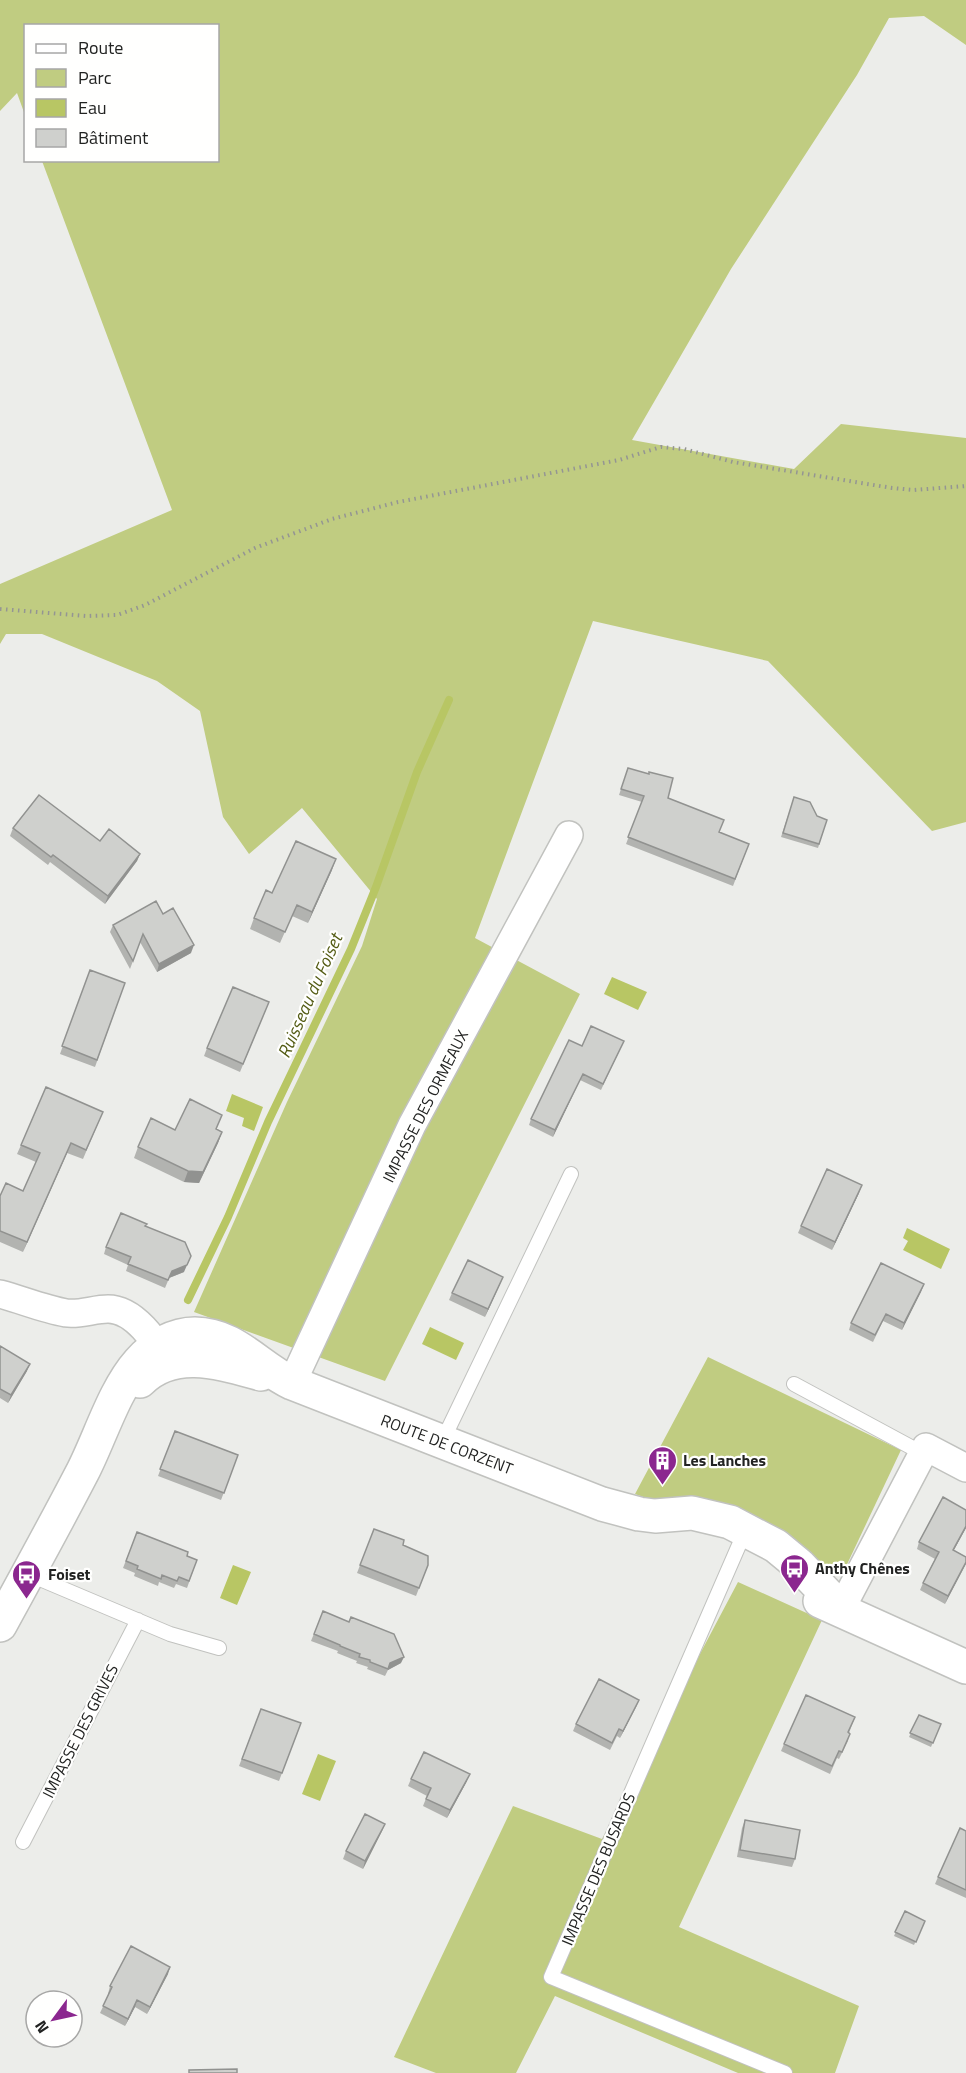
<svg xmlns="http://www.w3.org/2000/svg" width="966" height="2073" font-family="'Titillium Web',sans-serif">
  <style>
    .green { fill: #c0cc81 }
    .water { fill: #b8c664 }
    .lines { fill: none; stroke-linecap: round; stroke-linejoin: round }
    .stream { stroke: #b8c664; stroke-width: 8 }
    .lane-casing { stroke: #c1c2bf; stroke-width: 16 }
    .street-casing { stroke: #c1c2bf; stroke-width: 30 }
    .secondary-casing { stroke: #c1c2bf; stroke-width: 36 }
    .path { stroke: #949593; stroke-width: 4; stroke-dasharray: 1.5 4.5; stroke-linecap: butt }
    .lane { stroke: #fff; stroke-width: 14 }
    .street { stroke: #fff; stroke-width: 27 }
    .secondary { stroke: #fff; stroke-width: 33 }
    .wall { fill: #b2b3b0 }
    .shaded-wall { fill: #919290 }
    .building { fill: #cfd0cd; stroke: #919290; stroke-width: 1.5 }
    .labels { text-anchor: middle; stroke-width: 4.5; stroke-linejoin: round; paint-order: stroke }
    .street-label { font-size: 16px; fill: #222322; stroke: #fffffe }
    .poi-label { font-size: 16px; font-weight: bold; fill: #222322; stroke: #fffffe; text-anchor: start }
    .water-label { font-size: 18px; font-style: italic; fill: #545c15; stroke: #fffffe }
  </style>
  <rect width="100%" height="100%" fill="#ecedea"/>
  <path class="green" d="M0 0H966V45L924 16 889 18 857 75 731 269 632 440 794 469 841 424 966 438V822L932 831 768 661 593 621 475 938 580 994 385 1381 194 1312 287 1102 362 946 377 899 302 808 249 854 223 817 200 711 157 681 42 634H6L0 644V584L172 510 42 161 218 160V26H26L25 115 17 93 0 111Z
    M708 1357 901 1450 842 1575 808 1557 635 1494Z
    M738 1582 822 1620 679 1927 859 2006 835 2073H738L555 1996 516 2073H436L394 2057 513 1806 602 1839Z"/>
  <path class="water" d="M612 977 647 992 638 1010 604 994Z
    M232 1094 263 1107 254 1131 242 1126 244 1118 226 1111Z
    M907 1228 950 1249 941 1269 903 1250 908 1241 903 1238Z
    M430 1327 464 1343 456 1360 422 1344Z
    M233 1565 251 1572 237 1605 220 1598Z
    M318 1754 336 1761 320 1801 302 1794Z"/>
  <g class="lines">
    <path class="stream" d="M188 1300 228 1217 268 1122 351 949 376 887 417 772 449 700"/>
    <defs>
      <path id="lane" d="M794 1384 922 1453
        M442 1442 571 1174
        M746 1529 551 1977 785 2073
        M28 1574 170 1634 219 1648
        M23 1842 138 1620"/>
      <path id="street" d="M0 1294C22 1300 44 1309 66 1313 80 1315 94 1309 108 1309 132 1309 160 1341 163 1364
        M292 1383 412 1125 569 835
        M841 1609 926 1447 966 1468"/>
      <path id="secondary" d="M140 1381C174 1347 221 1363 261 1374
        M820 1601 966 1667
        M0 1625C28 1574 56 1523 83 1471 100 1438 114 1390 139 1362 153 1346 174 1334 195 1334 235 1334 259 1368 292 1383L602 1504 639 1514 655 1516 692 1513 730 1522 776 1546 799 1565 841 1609"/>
    </defs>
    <use href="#lane" class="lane-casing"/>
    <use href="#street" class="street-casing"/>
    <use href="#secondary" class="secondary-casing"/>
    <path class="path" d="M0 609 86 616 117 615 145 605 255 548 332 519 398 502 619 460 661 447 684 449 733 462 892 488 914 490 966 486"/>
    <use href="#lane" class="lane"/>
    <use href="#street" class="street"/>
    <use href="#secondary" class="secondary"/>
  </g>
  <path class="wall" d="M628 768 668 798 719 832 749 844 733 886 626 844 642 802 619 795Z
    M794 797 817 816 827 820 818 848 781 837Z
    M13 828 100 841 140 854 137 861 105 904 50 862 48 865 10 836Z
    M332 870 308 923 292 916 280 943 250 929 254 918 272 893Z
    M163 914 191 953 157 972 140 942 130 969 110 932 113 925Z
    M90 970 125 983 95 1067 60 1054Z
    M269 1002 240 1072 204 1056 207 1048Z
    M624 1041 601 1090 580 1080 553 1137 529 1125 531 1119 582 1046Z
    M103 1112 83 1159 67 1153 23 1252 0 1242V1196L23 1191 36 1162 17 1154 21 1145Z
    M217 1129 222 1132 218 1143 199 1183 184 1182 134 1158 138 1147 175 1130Z
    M859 1193 832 1250 798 1233 801 1226Z
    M146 1226 184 1272 169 1278 165 1288 126 1271 128 1265 104 1254 106 1247Z
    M500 1284 485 1317 449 1300 452 1293Z
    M924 1284 902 1330 883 1321 873 1342 849 1330 851 1323Z
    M0 1346 27 1371 8 1403 0 1398Z
    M175 1431 238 1455 221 1500 158 1476Z
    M966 1510V1528L954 1550 966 1557 945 1604 920 1590 923 1583 935 1559 917 1549 919 1542Z
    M374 1529 403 1545 428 1565 416 1596 357 1573Z
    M137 1532 187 1556 197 1560 187 1588 176 1584 174 1588 159 1582 158 1586 134 1576 135 1573 123 1568Z
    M323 1611 401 1663 388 1670 385 1676 367 1669 368 1667 356 1663 357 1661 337 1653 338 1651 311 1641Z
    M639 1700 636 1707 620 1738 617 1736 610 1750 573 1731 576 1724Z
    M261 1709 301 1723 279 1781 239 1766Z
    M919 1715 941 1724 931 1747 909 1737Z
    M855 1717 849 1733 848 1741 839 1759 837 1758 830 1774 781 1751 784 1744Z
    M411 1779 467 1781 447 1818 423 1806 427 1796 408 1786Z
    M745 1820 795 1859 792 1867 737 1857 742 1828Z
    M385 1824 382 1831 363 1869 343 1859 346 1851Z
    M966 1831V1898L935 1884 938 1877Z
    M905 1911 925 1921 914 1945 894 1936Z
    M168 1974 147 2014 135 2007 125 2026 100 2013 109 1994H108L110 1986Z"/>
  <path class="shaded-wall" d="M140 854 137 861 105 904 108 896Z
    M336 859 332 870 308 923 312 912Z
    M194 945 191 953 157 972 159 964Z
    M583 1074 580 1080 553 1137 555 1130Z
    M222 1132 218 1143 199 1183 184 1182 188 1171Z
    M71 1143 67 1153 23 1252 27 1242Z
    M862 1185 859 1193 832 1250 835 1242Z
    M191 1256 184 1272 169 1278 165 1288 172 1271Z
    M503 1277 500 1284 485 1317 488 1309Z
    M924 1284 921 1292 902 1330 904 1323Z
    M30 1364 27 1371 8 1403 11 1395Z
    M966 1526V1528L950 1557 953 1550Z
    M966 1562V1564L945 1604 948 1596Z
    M404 1657 401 1663 388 1670 390 1663Z
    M639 1700 636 1707 620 1738 623 1731Z
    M470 1774 467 1781 447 1818 450 1810Z
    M385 1824 382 1831 363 1869 365 1861Z
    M170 1967 168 1974 147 2014 150 2007Z
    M137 2000 135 2007 125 2026 128 2019Z"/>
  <path class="building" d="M628 768 649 774V772L673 778 668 798 724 820 719 832 749 844 735 879 628 837 644 796 621 789Z
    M39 795 100 841 109 829 140 854 108 896 53 855 51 857 13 828Z
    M794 797 810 802 817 816 827 820 819 844 783 833Z
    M296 841 336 859 312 912 297 905 285 932 254 918 266 890 272 893Z
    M156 901 163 914 173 908 194 945 159 964 143 934 133 961 113 925Z
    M90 970 125 983 97 1060 62 1046Z
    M233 987 269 1002 243 1064 207 1048Z
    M591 1026 624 1041 603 1084 583 1074 555 1130 531 1119 569 1040 582 1046Z
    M46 1087 103 1112 86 1150 71 1143 27 1242 0 1231V1196L6 1183 23 1191 40 1153 21 1145Z
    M190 1099 222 1115 216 1129 222 1132 203 1172 188 1171 138 1147 151 1118 175 1130Z
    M827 1169 862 1185 835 1242 801 1226Z
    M121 1213 147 1224 145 1226 185 1242 191 1256 187 1265 172 1271 168 1280 128 1264 131 1257 106 1247Z
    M468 1260 503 1277 488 1309 452 1293Z
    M881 1263 924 1284 904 1323 886 1314 875 1335 851 1323Z
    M0 1346 30 1364 11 1395 0 1389Z
    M175 1431 238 1455 224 1493 160 1469Z
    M943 1497 966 1510V1526L953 1550 966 1557V1562L948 1596 923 1583 939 1552 919 1542Z
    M374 1529 404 1540 403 1545 428 1556V1565L419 1588 360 1565Z
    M137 1532 188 1552 187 1556 197 1560 189 1581 179 1577 177 1581 162 1575 161 1579 137 1569 138 1566 126 1561Z
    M323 1611 349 1622 351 1617 394 1634 404 1657 390 1663 388 1669 370 1662V1660L359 1657 360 1654 340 1646V1645L314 1634Z
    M599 1679 639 1700 623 1731 619 1729 612 1743 576 1724Z
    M806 1695 855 1717 848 1732 850 1734 842 1752 839 1751 832 1766 784 1744Z
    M261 1709 301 1723 282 1773 242 1759Z
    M919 1715 941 1724 933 1743 910 1733Z
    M424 1752 470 1774 450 1810 426 1799 431 1788 411 1779Z
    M365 1814 385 1824 365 1861 346 1851Z
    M745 1820 800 1830 795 1859 740 1850Z
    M960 1828 966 1831V1890L938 1877Z
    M905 1911 925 1921 916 1942 895 1932Z
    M131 1946 170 1967 150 2007 137 2000 128 2019 103 2006 112 1987 110 1986Z
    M237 2069V2073H189V2070Z"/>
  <defs>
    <symbol id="building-pin" viewBox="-11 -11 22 30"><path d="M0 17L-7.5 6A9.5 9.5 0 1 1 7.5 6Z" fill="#8b278f" stroke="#fffffe"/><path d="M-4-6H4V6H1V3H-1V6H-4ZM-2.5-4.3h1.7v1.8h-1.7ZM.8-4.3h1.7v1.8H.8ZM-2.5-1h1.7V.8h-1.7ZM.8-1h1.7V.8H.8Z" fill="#fff"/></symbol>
    <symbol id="bus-pin" viewBox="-11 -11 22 30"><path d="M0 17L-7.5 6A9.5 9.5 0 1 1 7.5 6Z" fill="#8b278f" stroke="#fffffe"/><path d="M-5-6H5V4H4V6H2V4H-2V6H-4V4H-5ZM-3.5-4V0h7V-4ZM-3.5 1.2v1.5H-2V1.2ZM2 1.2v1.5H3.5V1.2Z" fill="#fff"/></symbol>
  </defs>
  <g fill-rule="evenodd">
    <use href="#building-pin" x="646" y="1444" width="33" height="45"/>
    <use href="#bus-pin" x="778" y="1552" width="33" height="45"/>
    <use href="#bus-pin" x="10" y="1558" width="33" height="45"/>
  </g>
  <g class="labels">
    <g class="street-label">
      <text transform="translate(425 1106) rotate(-63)" y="6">IMPASSE DES ORMEAUX</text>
      <text transform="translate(447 1444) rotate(21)" y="6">ROUTE DE CORZENT</text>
      <text transform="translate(80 1731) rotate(-63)" y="6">IMPASSE DES GRIVES</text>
      <text transform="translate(598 1869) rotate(-67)" y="6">IMPASSE DES BUSARDS</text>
    </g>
    <g class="poi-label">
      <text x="683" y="1466">Les Lanches</text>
      <text x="815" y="1574">Anthy Chênes</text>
      <text x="48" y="1580">Foiset</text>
    </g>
    <g class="water-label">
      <text transform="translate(310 996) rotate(-66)" y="6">Ruisseau du Foiset</text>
    </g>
  </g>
  <rect x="24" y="24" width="195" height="138" fill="#fffffe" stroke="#a7a7a6" stroke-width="1.5"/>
  <rect x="36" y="44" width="30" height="9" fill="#ffffff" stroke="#a7a7a6" stroke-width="1.5"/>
  <text x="78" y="54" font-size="18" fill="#222322">Route</text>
  <rect x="36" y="69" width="30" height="18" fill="#c0cc81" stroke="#a7a7a6" stroke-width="1.5"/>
  <text x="78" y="84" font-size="18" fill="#222322">Parc</text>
  <rect x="36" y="99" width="30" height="18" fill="#b8c664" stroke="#a7a7a6" stroke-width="1.5"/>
  <text x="78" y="114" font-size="18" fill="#222322">Eau</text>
  <rect x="36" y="129" width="30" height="18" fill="#cfd0cd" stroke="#a7a7a6" stroke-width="1.5"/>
  <text x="78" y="144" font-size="18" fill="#222322">Bâtiment</text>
  <g transform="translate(54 2019) rotate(237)"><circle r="28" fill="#fffffe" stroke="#a7a7a6" stroke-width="1.5"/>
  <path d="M0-4.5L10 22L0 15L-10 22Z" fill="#8b278f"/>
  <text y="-9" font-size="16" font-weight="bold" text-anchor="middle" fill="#222322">N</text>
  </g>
</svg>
